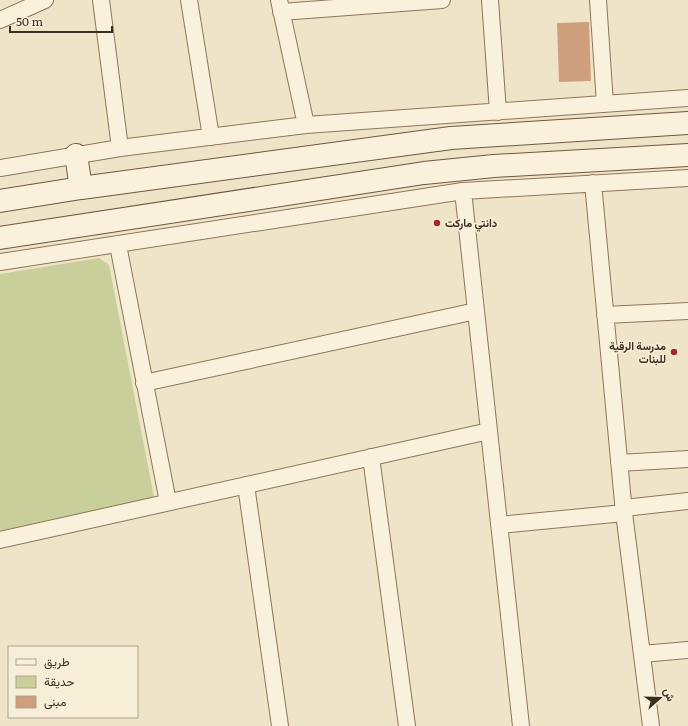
<svg xmlns="http://www.w3.org/2000/svg" width="688" height="726" font-family="Literata,Vazirmatn,serif">
  <style>
    .green { fill: #c9cf9b }
    .building { fill: #cf9f7d }
    .lines { fill: none; stroke-linecap: round; stroke-linejoin: round }
    .minor-casing { stroke: #8d765c; stroke-width: 18 }
    .secondary-casing { stroke: #6f573f; stroke-width: 24 }
    .minor { stroke: #faf1dc; stroke-width: 16 }
    .secondary { stroke: #faf1dc; stroke-width: 22 }
    .poi-dot { fill: #9e2a2b; stroke: #f7eed8; stroke-width: 1.5 }
    .labels { text-anchor: middle; stroke-width: 3; stroke-linejoin: round; paint-order: stroke }
    .poi-label { font-size: 11px; font-weight: bold; fill: #3d2e20; stroke: #f7eed8; text-anchor: start }
  </style>
  <rect width="100%" height="100%" fill="#f0e4c8"/>
  <path class="green" d="M99 258 109 265 154 497 0 531V274Z"/>
  <path class="building" d="M589 22 591 81 559 82 557 23Z"/>
  <g class="lines">
    <defs>
      <path id="minor" d="M101 0 120 148
        M189 0 211 137
        M279 0 306 125
        M490 0 498 112
        M598 0 605 104
        M281 12 442 0
        M0 20 45 0
        M0 168 120 148 306 125 688 98
        M593 183 624 513 651 726
        M463 191 521 726
        M118 245 168 502
        M0 262 463 191 688 178
        M605 315 688 311
        M144 383 476 311
        M371 457 407 726
        M619 463 688 459
        M246 485 280 726
        M624 508 688 501
        M499 525 624 513
        M0 540 489 431
        M642 654 688 650"/>
      <path id="secondary" d="M76 155 81 188
        M0 201 81 188 451 138 688 123
        M0 238 424 173 494 166 688 155"/>
    </defs>
    <use href="#minor" class="minor-casing"/>
    <use href="#secondary" class="secondary-casing"/>
    <use href="#minor" class="minor"/>
    <use href="#secondary" class="secondary"/>
  </g>
  <g class="poi-dot">
    <circle cx="437" cy="223" r="4"/>
    <circle cx="674" cy="352" r="4"/>
  </g>
  <g class="labels">
    <g class="poi-label">
      <text x="445" y="227">دانتي ماركت</text>
      <text x="666" y="350" text-anchor="end">مدرسة الرقية<tspan x="666" dy="13">للبنات</tspan></text>
    </g>
  </g>
  <rect x="8" y="646" width="130" height="72" fill="#f7eed8" stroke="#ada18e"/>
  <rect x="16" y="659" width="20" height="6" fill="#faf1dc" stroke="#ada18e"/>
  <text x="44" y="666" font-size="12" fill="#3d2e20">طريق</text>
  <rect x="16" y="676" width="20" height="12" fill="#c9cf9b" stroke="#ada18e"/>
  <text x="44" y="686" font-size="12" fill="#3d2e20">حديقة</text>
  <rect x="16" y="696" width="20" height="12" fill="#cf9f7d" stroke="#ada18e"/>
  <text x="44" y="706" font-size="12" fill="#3d2e20">مبنى</text>
  <g transform="translate(660 698) rotate(70)" stroke="#f7eed8" stroke-width="3" paint-order="stroke">
  <path d="M0-3L7 15L0 10L-7 15Z" fill="#3d2e20"/>
  <text y="-6" font-size="11" font-weight="bold" text-anchor="middle" fill="#3d2e20">ش</text>
  </g>
  <path d="M10 26v6h102v-6" fill="none" stroke="#3d2e20" stroke-width="2"/>
  <text x="16" y="26" font-size="12" fill="#3d2e20" stroke="#f7eed8" stroke-width="3" paint-order="stroke">50 m</text>
</svg>
